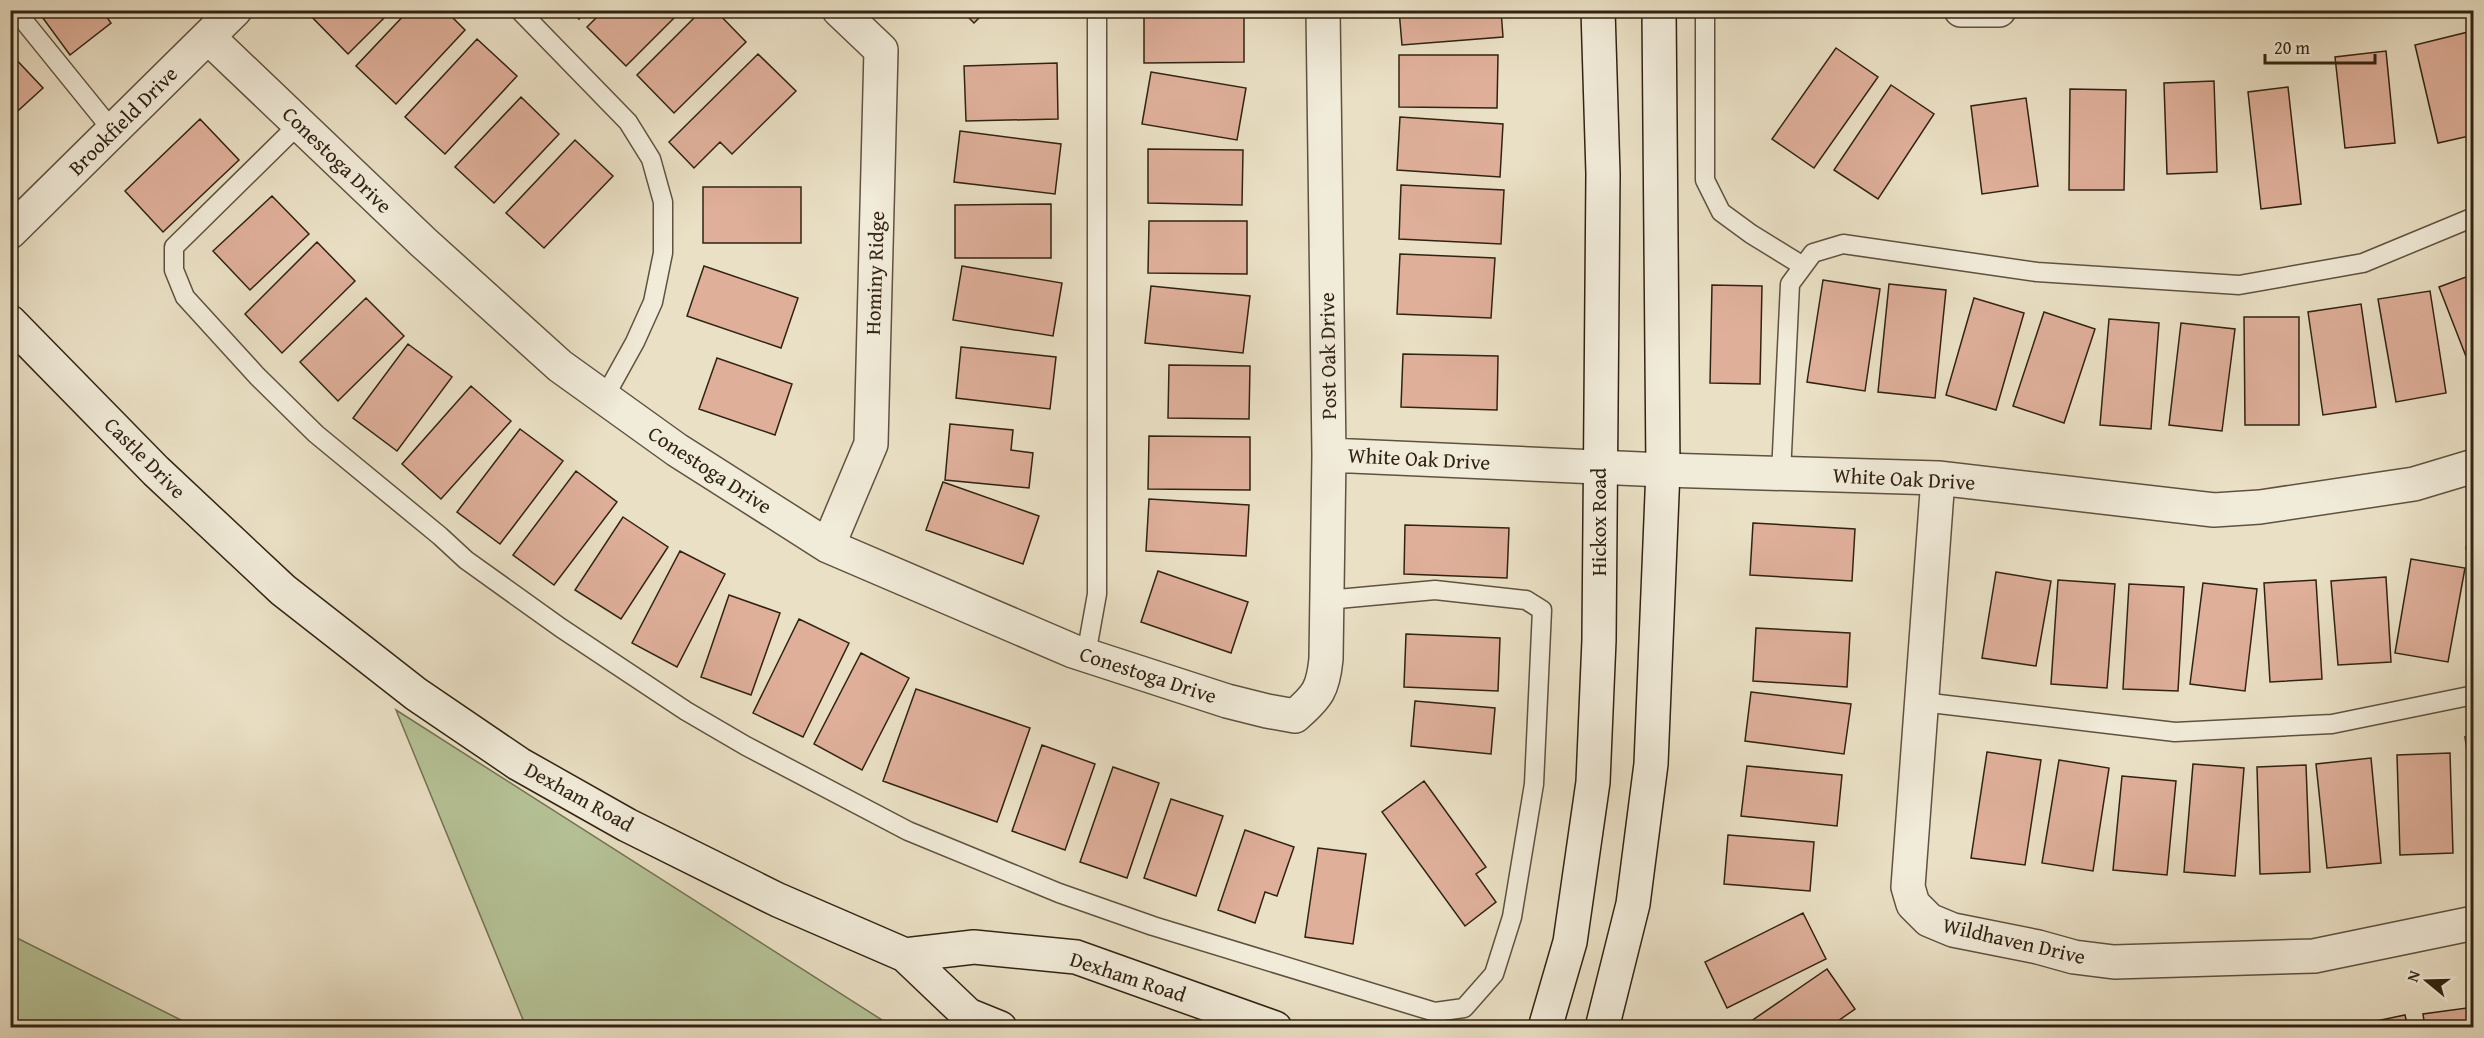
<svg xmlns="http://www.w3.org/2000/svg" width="2484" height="1038" font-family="'Gentium Book Plus',serif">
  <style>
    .green { fill: #b5c296; stroke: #737254; stroke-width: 1.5 }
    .building { fill: #dfaf9a; stroke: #312312; stroke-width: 1.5 }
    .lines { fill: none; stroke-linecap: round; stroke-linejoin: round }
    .lane-casing { stroke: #5f523f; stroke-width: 21 }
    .street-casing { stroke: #5f523f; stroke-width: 36 }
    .secondary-casing { stroke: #312312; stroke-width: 36 }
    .lane { stroke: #f1ebd9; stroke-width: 18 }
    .street { stroke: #f1ebd9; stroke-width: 33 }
    .secondary { stroke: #f1ebd9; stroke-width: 33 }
    .labels { text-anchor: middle; stroke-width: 5; stroke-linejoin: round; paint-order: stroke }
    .street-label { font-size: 21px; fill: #312312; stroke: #f1ebd9 }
  </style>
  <rect width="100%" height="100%" fill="#eae0c5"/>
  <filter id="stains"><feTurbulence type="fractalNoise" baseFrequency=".00333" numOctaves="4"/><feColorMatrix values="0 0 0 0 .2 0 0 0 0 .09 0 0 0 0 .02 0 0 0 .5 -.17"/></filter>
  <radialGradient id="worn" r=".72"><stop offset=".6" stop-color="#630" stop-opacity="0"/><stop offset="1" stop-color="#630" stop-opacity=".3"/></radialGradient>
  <path class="green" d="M396 710 893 1027H526Z
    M10 935H11L195 1027H11Z"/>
  <path class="building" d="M37 10H102L111 23 70 55Z
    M308 10H392L348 54 307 12Z
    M409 10H445L465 30 396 104 356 66Z
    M571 10H587L579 19Z
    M604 10H682L626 66 587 27Z
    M702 10H715L746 42 674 113 637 75Z
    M961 10H987L974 23Z
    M1144 10H1244V62L1144 63Z
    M1399 10H1501L1503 37 1402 45Z
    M2468 32 2474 55V135L2438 143 2415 45Z
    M477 39 517 76 445 154 405 117Z
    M1836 48 1878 77 1814 168 1772 139Z
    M2386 51 2395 143 2345 148 2335 57Z
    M10 53 43 88 10 118Z
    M758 54 796 91 732 154 720 142 694 168 669 142Z
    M1399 55H1498L1497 108 1399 107Z
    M1057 63 1058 119 966 121 964 66Z
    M1151 72 1246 88 1237 140 1142 124Z
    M2214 81 2217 172 2167 174 2164 83Z
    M1891 85 1934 114 1878 199 1834 170Z
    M2288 87 2301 204 2261 209 2248 92Z
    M2070 89 2126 90 2124 190H2069Z
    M521 97 559 134 494 203 455 167Z
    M2026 98 2038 186 1982 194 1971 106Z
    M1400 117 1503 124 1500 177 1397 170Z
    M200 119 239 160 163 232 125 191Z
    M960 131 1061 144 1055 194 954 182Z
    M575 140 613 176 544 248 506 213Z
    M1148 149 1243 150 1242 205 1148 203Z
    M1401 185 1504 190 1501 244 1399 239Z
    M703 187H801V243H703Z
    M272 196 309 234 250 290 213 251Z
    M1051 204V258H955V205Z
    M1149 221H1247V274L1148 273Z
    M317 242 355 281 282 353 245 314Z
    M1400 254 1495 258 1491 318 1397 314Z
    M704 266 798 298 781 348 687 316Z
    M962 266 1062 283 1053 336 953 320Z
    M2474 274V377L2439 287Z
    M1823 280 1880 289 1865 391 1807 382Z
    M1889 284 1946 290 1935 398 1878 392Z
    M1712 285 1762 286 1760 384 1710 383Z
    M1151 286 1250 296 1243 353 1145 343Z
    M2430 291 2446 393 2396 402 2378 299Z
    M366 298 404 336 338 401 300 362Z
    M1974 298 2024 313 1996 410 1946 395Z
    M2361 304 2376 407 2323 415 2308 312Z
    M2044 312 2095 329 2064 423 2013 406Z
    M2244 317H2299V425H2245Z
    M2109 319 2159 323 2151 429 2100 425Z
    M2181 323 2235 329 2222 431 2169 425Z
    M408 344 452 377 397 451 353 418Z
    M961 347 1056 357 1050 409 956 398Z
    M1403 354 1498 356 1497 410 1401 407Z
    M717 358 792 384 775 435 699 409Z
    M1169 365 1250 366 1249 419 1168 418Z
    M471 386 511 421 441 499 402 464Z
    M950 424 1013 430 1011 450 1033 453 1029 488 945 480Z
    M520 429 563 461 500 544 457 512Z
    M1149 436 1250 437V490L1148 489Z
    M576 471 617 502 554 585 513 555Z
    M943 482 1039 516 1023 564 926 530Z
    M1149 499 1249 505 1246 556 1146 551Z
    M623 517 668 547 621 619 575 590Z
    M1753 523 1855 529 1852 581 1750 575Z
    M1405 525 1509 528 1507 578 1404 574Z
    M2474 546V595L2466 547Z
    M680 551 725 574 677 667 632 643Z
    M2411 559 2465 568 2448 662 2395 653Z
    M1158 571 1248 602 1231 653 1141 622Z
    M1996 572 2051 581 2036 666 1982 658Z
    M2386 577 2391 662 2338 665 2331 581Z
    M2058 580 2115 584 2107 688 2051 684Z
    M2316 580 2322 679 2270 682 2264 583Z
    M2203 583 2257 589 2245 691 2190 684Z
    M2129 584 2184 587 2178 691 2123 689Z
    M729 595 780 613 751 695 701 677Z
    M799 619 849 643 803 737 753 713Z
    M1756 628 1850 633 1847 687 1753 681Z
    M1406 634 1500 638 1498 691 1404 687Z
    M861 653 909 678 862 770 814 744Z
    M916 689 1030 728 997 822 883 781Z
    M1751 692 1851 704 1844 754 1745 741Z
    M1415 701 1495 708 1491 754 1411 746Z
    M2474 736V800L2465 737Z
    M1042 745 1095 764 1065 850 1012 831Z
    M1987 752 2041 760 2025 865 1971 858Z
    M2450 753 2453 853 2400 855 2397 755Z
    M2371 758 2381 863 2327 868 2316 764Z
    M2059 760 2109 768 2093 871 2042 863Z
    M2193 764 2244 768 2235 876 2184 872Z
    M2306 765 2310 872 2260 874 2257 767Z
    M1747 766 1842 775 1837 826 1741 816Z
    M1113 767 1159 783 1127 878 1080 862Z
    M2122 776 2176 781 2167 875 2113 870Z
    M1424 781 1486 867 1476 874 1496 902 1465 926 1382 812Z
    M1171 799 1223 816 1196 896 1144 878Z
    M1245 830 1294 847 1277 896 1265 892 1255 923 1218 910Z
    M1728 835 1814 842 1810 891 1724 884Z
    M1318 848 1366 854 1353 944 1305 937Z
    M1803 913 1826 959 1727 1008 1705 962Z
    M1827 969 1855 1009 1828 1028H1741Z
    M2474 1007V1028H2425L2423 1014Z
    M2405 1015 2408 1028H2353L2352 1026Z
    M1880 1021 1897 1028H1877Z"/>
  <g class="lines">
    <defs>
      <path id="lane" d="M15 10 113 131
        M519 10 628 122 651 159 663 202V253L653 302 635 342 604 398
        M1705 10V180L1721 212 1751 234 1803 266
        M299 124 174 247V270L185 297 257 376 316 434 440 536 466 560 561 628 686 711 746 746 908 831 1059 893 1153 926 1435 1012 1464 1008 1494 974 1512 917 1534 784 1542 610 1526 600 1435 590 1327 600
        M1781 474 1790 284 1813 253 1843 244 2037 272 2239 285 2363 263 2474 217
        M1086 655 1097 594V10
        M1922 702 2175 732 2332 724 2474 695"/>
      <path id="street" d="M1961 10H1999
        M208 37 423 242 560 366 677 450 828 546 1073 651 1227 701 1267 711 1295 716C1318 696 1323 689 1326 659L1329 455 1323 10
        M10 232 235 10
        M1329 455 1663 470 1938 478 2214 510 2260 507 2414 484 2474 466
        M1938 478 1908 887 1913 904 1929 920 1953 930 2038 947 2074 957 2114 962 2314 956 2474 923
        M828 546 871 444 881 50 839 10"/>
      <path id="secondary" d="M10 322 156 471 283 590 416 694 519 764 627 825 778 900 905 955 968 1015 1000 1028
        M905 955 974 947 1076 957 1275 1028
        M1545 1028 1570 942 1593 782 1599 640 1603 174 1598 10
        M1602 1028 1633 904 1651 764 1663 470 1659 10"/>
    </defs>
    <use href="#lane" class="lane-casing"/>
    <use href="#street" class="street-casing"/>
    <use href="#secondary" class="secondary-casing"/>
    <use href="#lane" class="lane"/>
    <use href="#street" class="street"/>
    <use href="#secondary" class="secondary"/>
  </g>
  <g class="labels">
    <g class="street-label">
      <text transform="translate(123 121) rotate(-45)" y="7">Brookfield Drive</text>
      <text transform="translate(337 160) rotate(44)" y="7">Conestoga Drive</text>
      <text transform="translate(875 273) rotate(-88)" y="7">Hominy Ridge</text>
      <text transform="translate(1328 356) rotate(-91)" y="7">Post Oak Drive</text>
      <text transform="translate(145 458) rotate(45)" y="7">Castle Drive</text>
      <text transform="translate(1419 459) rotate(3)" y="7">White Oak Drive</text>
      <text transform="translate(710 470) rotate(33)" y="7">Conestoga Drive</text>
      <text transform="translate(1904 479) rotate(3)" y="7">White Oak Drive</text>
      <text transform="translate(1599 522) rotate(-90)" y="7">Hickox Road</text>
      <text transform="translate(1148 675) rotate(18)" y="7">Conestoga Drive</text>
      <text transform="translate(579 797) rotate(29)" y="7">Dexham Road</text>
      <text transform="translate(2014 941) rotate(13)" y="7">Wildhaven Drive</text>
      <text transform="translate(1128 977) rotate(18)" y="7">Dexham Road</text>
    </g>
  </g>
  <rect width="2484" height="1038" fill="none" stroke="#eae0c5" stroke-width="36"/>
  <rect x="12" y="12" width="2460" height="1014" fill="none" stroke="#312312" stroke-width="3"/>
  <rect x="18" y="18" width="2448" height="1002" fill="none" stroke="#312312" stroke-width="1.5"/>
  <g transform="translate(2427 981) rotate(289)" stroke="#f1ebd9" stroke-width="4.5" paint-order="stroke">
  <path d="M0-4.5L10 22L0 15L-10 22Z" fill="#312312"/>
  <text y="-9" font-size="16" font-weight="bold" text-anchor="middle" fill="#312312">N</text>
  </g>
  <path d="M2265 54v9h110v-9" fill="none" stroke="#312312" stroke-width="3"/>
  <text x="2274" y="54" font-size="18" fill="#312312" stroke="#f1ebd9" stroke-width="4.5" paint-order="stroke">20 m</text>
  <rect width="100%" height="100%" filter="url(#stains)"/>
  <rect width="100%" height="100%" fill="url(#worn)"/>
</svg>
